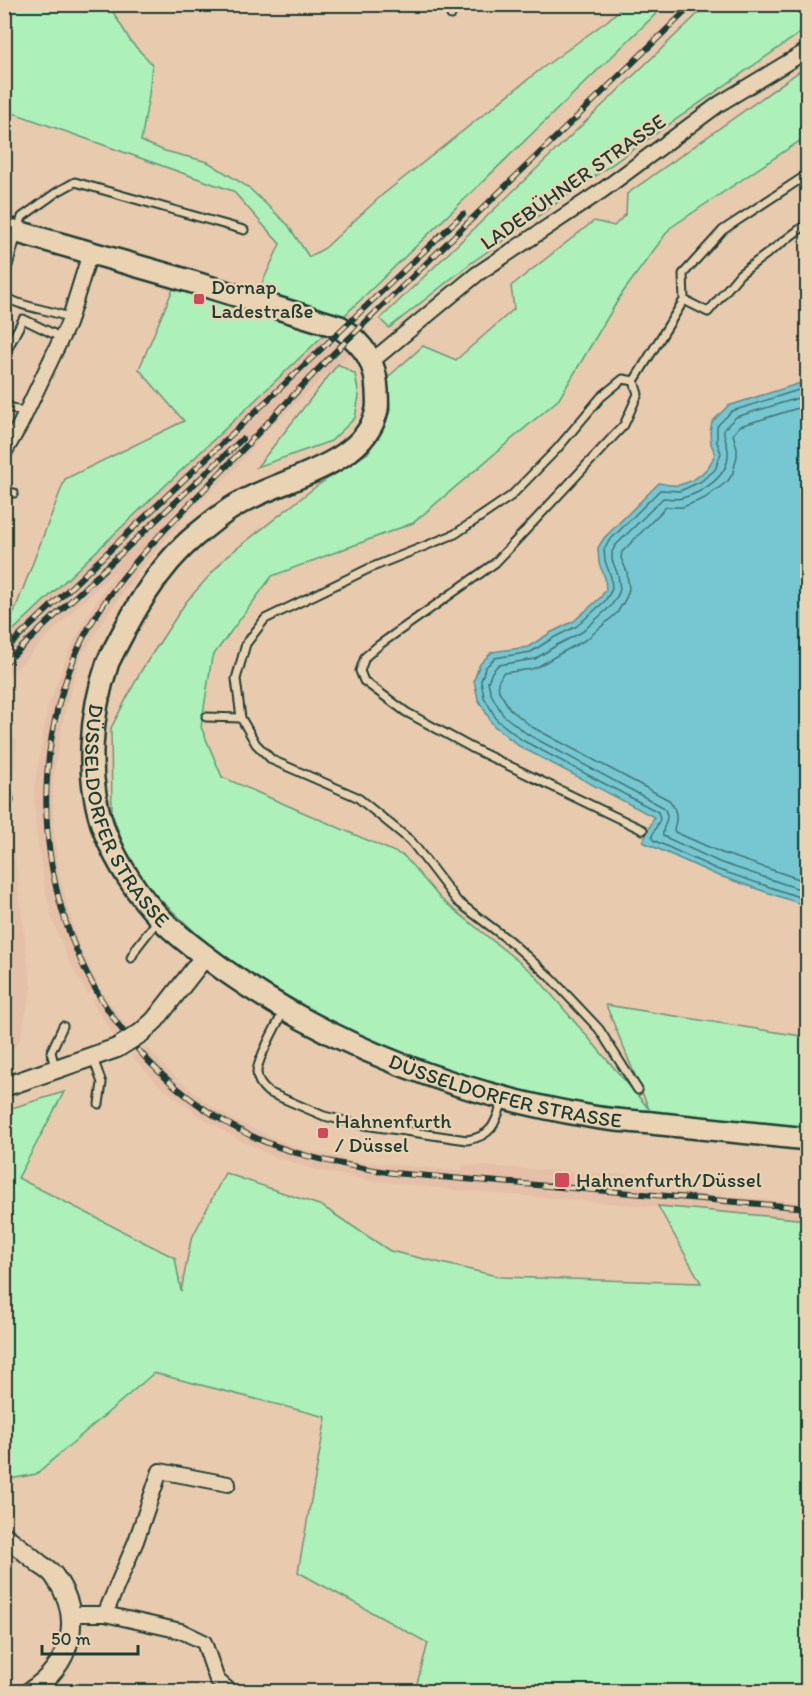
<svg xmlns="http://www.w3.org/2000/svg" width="812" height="1696" font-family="Itim,sans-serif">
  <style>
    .built { fill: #e5bfa8 }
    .green { fill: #adf0ba; stroke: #669677; stroke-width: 1.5 }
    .water { fill: #77c7d2; stroke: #549093; stroke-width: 1.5 }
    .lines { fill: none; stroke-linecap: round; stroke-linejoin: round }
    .shore { stroke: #427473; stroke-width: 1.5 }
    .lane-casing { stroke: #1f3d34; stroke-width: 11 }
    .street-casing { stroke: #1f3d34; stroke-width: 18 }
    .secondary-casing { stroke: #1f3d34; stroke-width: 22 }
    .primary-casing { stroke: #1f3d34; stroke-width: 26 }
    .lane { stroke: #ead3b3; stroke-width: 7 }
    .street { stroke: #ead3b3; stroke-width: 14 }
    .secondary { stroke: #ead3b3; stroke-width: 18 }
    .primary { stroke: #ead3b3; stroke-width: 21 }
    .rail-casing { stroke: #1f3d34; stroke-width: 6 }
    .rail { stroke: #ead3b3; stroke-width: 4; stroke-dasharray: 11; stroke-linecap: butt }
    .secondary-bridge-casing { stroke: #1f3d34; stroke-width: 22; stroke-linecap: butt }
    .secondary-bridge { stroke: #ead3b3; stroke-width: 18 }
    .poi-dot { fill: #d1495b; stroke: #ead3b3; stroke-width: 2 }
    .labels { text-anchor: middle; stroke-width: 5; stroke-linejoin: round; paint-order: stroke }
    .street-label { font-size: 21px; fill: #1f3d34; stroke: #ead3b3 }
    .poi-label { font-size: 21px; fill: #1f3d34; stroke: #ead3b3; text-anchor: start }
  </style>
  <rect width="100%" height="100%" fill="#e8caae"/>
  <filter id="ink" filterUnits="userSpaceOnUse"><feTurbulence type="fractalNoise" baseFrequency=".0167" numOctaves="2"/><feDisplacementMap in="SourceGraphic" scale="12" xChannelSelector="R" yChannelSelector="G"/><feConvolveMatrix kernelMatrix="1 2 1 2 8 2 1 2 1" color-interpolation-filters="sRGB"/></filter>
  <g filter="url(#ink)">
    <path class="built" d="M348 312 369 332 338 364 270 427 232 472 186 515 139 570 107 615 81 656 65 709 53 777V826L60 879 79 946 98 984 88 995 67 957 53 921 44 884 36 829 34 788 48 707 69 651 93 607 120 567 88 596 5 680V630L62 574Z
      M5 734 17 740 10 821 31 989 20 1040 5 1057Z
      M101 990 127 1027 115 1037 92 1002Z
      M146 1047 174 1076 208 1104 235 1121 298 1148 353 1161 462 1171 463 1165 663 1177V1191L807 1203V1220L456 1190 369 1180 316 1170 276 1157 237 1139 198 1115 161 1087 131 1056Z"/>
    <path class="green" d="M5 5H109L131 42 152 64 149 95 141 141 165 151 208 162 248 187 288 225 309 257 325 248 381 196 541 69 607 21 625 5H665L348 312 5 638V620L13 615 65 479 184 421 139 369 173 289 258 292 280 244 233 191 5 110Z
      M707 5H807V28L471 263 389 328 380 319Z
      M807 66V136L670 228 621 295 559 399 413 523 272 576 212 657 201 727 222 777 404 856 441 899 534 974 649 1109 606 1005 807 1037V1127L590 1107 426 1066 335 1024 223 958 136 877 112 814 111 728 141 671 186 602 226 557 318 485 368 453 390 412 388 377 423 346 456 360 514 309 511 286 594 221 614 226 626 214 627 194Z
      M338 364 355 374 359 396 355 418 331 441 257 467Z
      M64 1092 18 1178 175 1258 181 1291 191 1240 225 1173 322 1206 390 1251 501 1277 701 1283 658 1206 807 1220V1691H415L428 1643 298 1572 326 1417 154 1373 36 1474 5 1480V1110Z"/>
    <path class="water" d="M807 381H808L807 906 714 874 643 842 654 817 519 746 493 725 478 699 474 680 480 664 492 652 528 647 550 633 574 621 601 597 606 589 605 578 599 563 598 548 604 538 659 483C665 484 673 486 679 485 696 481 710 470 715 453L711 444 710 432 712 422 728 406Z"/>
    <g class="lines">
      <path class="shore" d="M808 387 732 411 717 426V442L721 453 715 470 700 482 680 491 660 490 609 541 604 549 605 561 611 577 612 589 605 601 577 626 553 638 531 652 495 658 485 668 481 681 484 697 497 720 522 740 658 812 660 819 652 836 653 840 716 869 808 900
        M808 395 736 417 724 429C723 438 728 444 728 452 730 476 702 493 682 498 676 500 669 498 663 498L615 546 612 552V560L618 575 620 589 618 595 611 606 582 632 557 645 535 659 498 665 492 672 488 682 491 694 503 715 527 734 663 807C673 820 661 824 663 836L719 862 808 892
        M808 405 740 426 733 434 737 449V456L733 473 728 481 705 498 683 507H666L622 552 621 558 627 572 629 589 626 598 617 613 587 639 561 653 539 666 532 669 503 673 498 682 499 691 510 709 532 727 669 800C677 809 678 818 674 829L675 832 722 853 808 882"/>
      <defs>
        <path id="lane" d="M450 4 451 15
          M808 174 723 230 683 274 684 300 708 312 740 274 804 226H808
          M4 295 5 276 22 217 57 192 75 182 244 230
          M4 296C22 308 49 309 70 318
          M5 354 23 319 62 338
          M634 381 684 300
          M4 404 25 414
          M4 492 14 493
          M206 717 241 718
          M4 781 9 800 4 817
          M131 958 137 947 158 920
          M284 1011C277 1024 257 1060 257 1072 257 1080 262 1087 268 1092L324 1116 357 1124 467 1140C493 1136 496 1122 503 1100
          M93 1058 102 1083 99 1104
          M55 1067 51 1052 63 1026
          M638 1090 599 1029 551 978 511 942 457 901 411 841 357 797 272 760 256 744 241 718 236 679 246 644 265 619 370 568 455 534 511 496 557 449 601 397 623 379 634 381 638 394 624 425 495 563 379 645 365 657 360 671 364 681 406 712 472 748 643 830"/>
        <path id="street" d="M372 361 477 274 603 190 719 104 808 50
          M4 453 20 425 68 324 90 253
          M71 1614H105L181 1631 204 1642 217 1680 231 1692
          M105 1614 136 1541 160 1471 228 1484"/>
        <path id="secondary" d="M141 1033 155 1020 205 956
          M4 1087 117 1048
          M4 1536C17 1545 29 1555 41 1565 46 1568 52 1572 55 1577 85 1619 71 1665 29 1692"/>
        <g id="primary">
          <path id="s1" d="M4 228 176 277 340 327C363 345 376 360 377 391 377 396 378 403 377 409 368 461 292 477 252 497 231 506 213 521 196 535 156 568 131 616 108 662 90 714 85 777 104 830 116 862 138 896 162 920 182 940 205 956 227 972 334 1047 459 1094 588 1116 612 1121 637 1121 661 1124 710 1129 759 1134 808 1139"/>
        </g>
      </defs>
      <use href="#lane" class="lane-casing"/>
      <use href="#street" class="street-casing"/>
      <use href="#secondary" class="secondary-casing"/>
      <use href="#primary" class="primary-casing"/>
      <use href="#lane" class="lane"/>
      <use href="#street" class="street"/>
      <use href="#secondary" class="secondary"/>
      <use href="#primary" class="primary"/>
      <defs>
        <path id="rail" d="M693 4 337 350C297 390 260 432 221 472 170 525 116 574 82 640 0 815 63 1031 232 1126 282 1154 336 1164 393 1173L808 1208
          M4 651 463 214
          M4 664 242 439"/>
      </defs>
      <use href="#rail" class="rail-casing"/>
      <use href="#rail" class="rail"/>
      <defs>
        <path id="secondary-bridge" d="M117 1048 141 1033"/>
      </defs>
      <use href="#secondary-bridge" class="secondary-bridge-casing"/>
      <use href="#secondary-bridge" class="secondary-bridge"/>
    </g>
  </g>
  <g class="poi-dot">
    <rect x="193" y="293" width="12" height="12" rx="3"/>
    <rect x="317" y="1127" width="12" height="12" rx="3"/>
    <rect x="554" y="1172" width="16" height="16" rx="3"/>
  </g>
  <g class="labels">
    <g class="street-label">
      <text transform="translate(573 182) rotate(-35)" y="7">LADEBÜHNER STRASSE</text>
      <text dy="7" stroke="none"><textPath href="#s1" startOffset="992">DÜSSELDORFER STRASSE</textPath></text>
      <text dy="7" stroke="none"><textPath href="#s1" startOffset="1496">DÜSSELDORFER STRASSE</textPath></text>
    </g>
    <g class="poi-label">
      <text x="211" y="294">Dornap<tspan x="211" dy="24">Ladestraße</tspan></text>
      <text x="335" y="1128">Hahnenfurth<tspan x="335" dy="24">/ Düssel</tspan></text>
      <text x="576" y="1187">Hahnenfurth/Düssel</text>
    </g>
  </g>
  <rect width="812" height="1696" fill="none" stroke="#ead3b3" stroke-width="24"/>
  <rect x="12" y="12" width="788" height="1672" fill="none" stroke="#1f3d34" stroke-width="2" filter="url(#ink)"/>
  <path d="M42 1645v9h96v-9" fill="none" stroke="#1f3d34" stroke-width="3"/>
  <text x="51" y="1645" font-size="18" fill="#1f3d34" stroke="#ead3b3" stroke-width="4.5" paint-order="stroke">50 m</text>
</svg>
